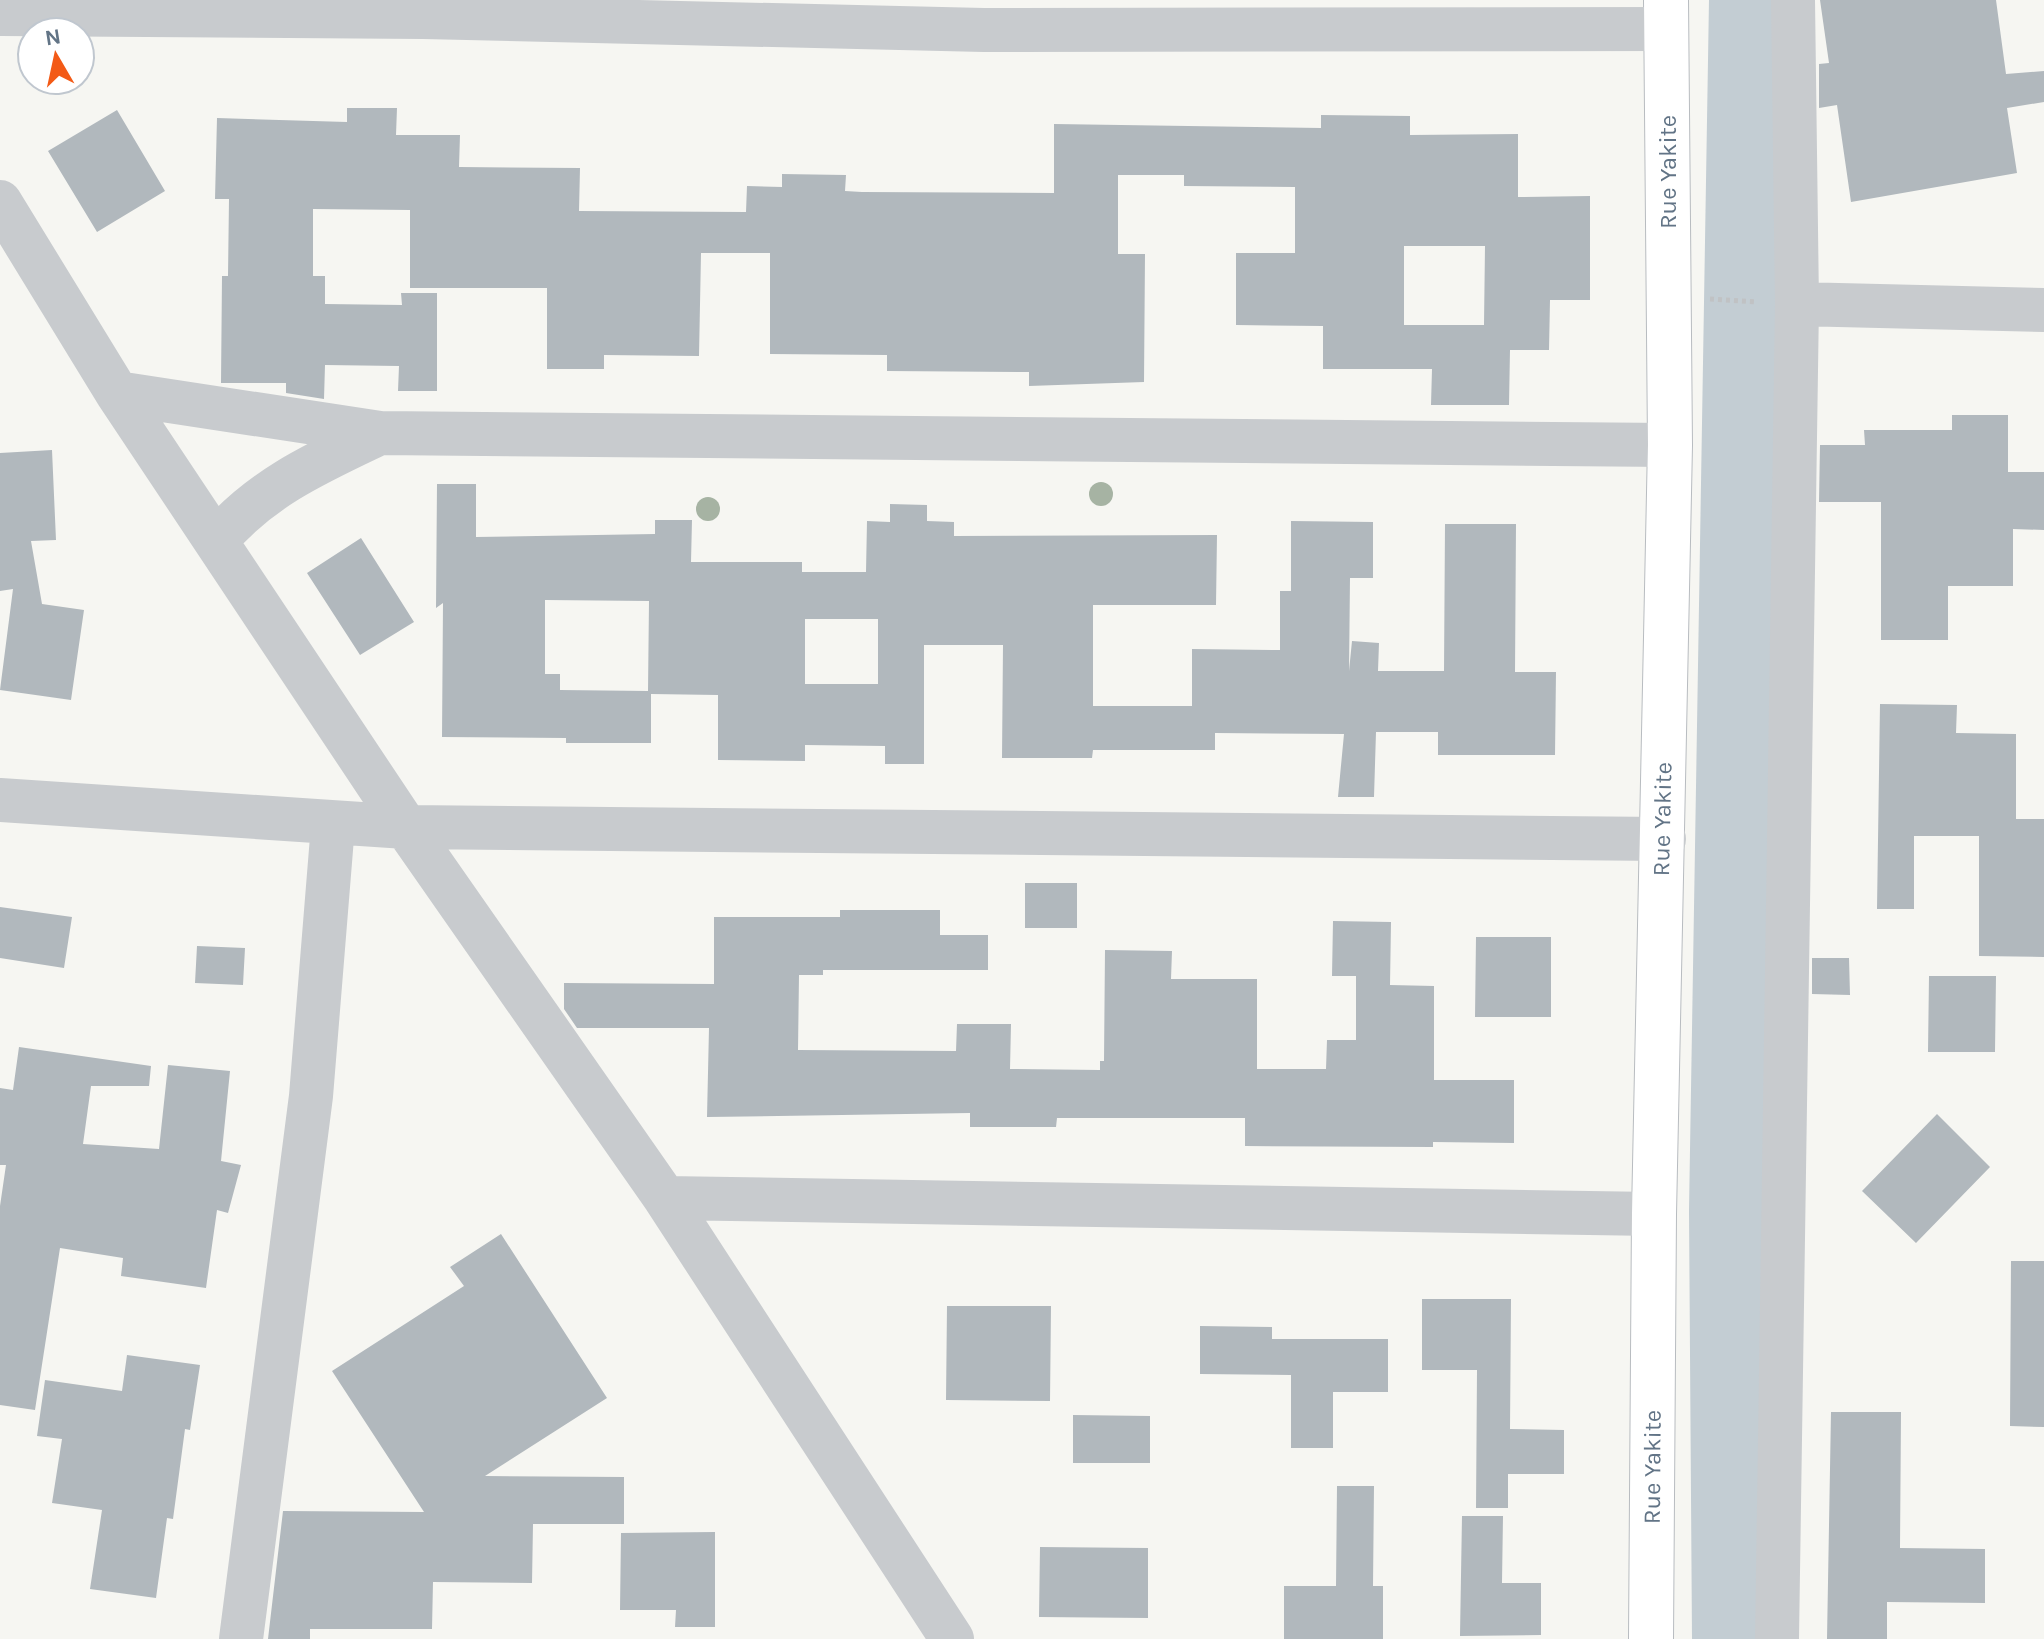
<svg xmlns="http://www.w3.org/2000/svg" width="2044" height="1639" font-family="Karla,sans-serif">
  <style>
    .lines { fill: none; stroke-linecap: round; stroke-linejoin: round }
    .river { stroke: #c3cdd3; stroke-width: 76 }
    .building { fill: #b1b8bd; fill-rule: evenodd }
    .major-casing { stroke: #b8bcc0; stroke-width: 46 }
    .path { stroke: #c0c2c4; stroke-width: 5; stroke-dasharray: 4 4; stroke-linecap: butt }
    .minor { stroke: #c8cbce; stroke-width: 44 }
    .major { stroke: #fff; stroke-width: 44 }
    .tree { fill: #a6b3a3 }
    .labels { text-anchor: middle; stroke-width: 8; stroke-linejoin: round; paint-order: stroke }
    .street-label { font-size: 24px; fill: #627486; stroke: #fff }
  </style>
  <rect width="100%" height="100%" fill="#f6f6f2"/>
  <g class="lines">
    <path class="river" d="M1730 1639 1727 1211 1747 0"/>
  </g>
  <path class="building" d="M1820 0H1996L2006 74 2044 71V102L2007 108 2017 173 1851 202 1837 105 1819 108V64L1829 63Z
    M347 108H397L396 135H460L459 167 580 168 579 211 746 212 747 186 782 187V174L846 175 845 191 862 192 1054 193V124L1321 128V115L1410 116V135L1518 134V197L1590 196V300H1550L1549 350H1510L1509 405H1431L1432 369H1323V326L1236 325V253H1295V187L1184 186V175H1118V254H1145L1144 382 1029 386V372L887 371V355L770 354V253H701L699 356 604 355V369H547V288H410V210L313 209V276H325V304L402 305 401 293H437V391H398L399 366 325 365 324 399 286 393V383H221L222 276H228L229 199H215L217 118 347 122ZM1404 246H1485L1484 325H1404Z
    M117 110 165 191 97 232 48 151Z
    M1952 415H2008V472H2044V530L2013 529V586H1948V640H1881V502H1819L1820 445H1865L1864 430H1952Z
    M52 450 56 540 31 541 42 604 84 610 71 700 0 690 13 589 0 591V453Z
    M437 484H476V537L655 534V520H692L691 562H802V572H866L867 521 890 522V504L927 505V521L954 522V536L1217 535 1216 605H1093V706H1192V649L1280 650V591H1291V521L1373 522V578H1350L1349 671 1352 641 1379 643 1378 671H1444L1445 524H1516L1515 672H1556L1555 755H1438V732H1376L1374 797H1338L1344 734 1215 733V750H1093L1092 758H1002L1003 645H924V764H885V746L805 745V761L718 760V695L651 694V743H566V738L442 737 443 603 436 608ZM545 600 649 601 648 691 560 690V674H545ZM805 619H878V684H805Z
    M361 538 414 622 360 655 307 573Z
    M1880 704 1957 705 1956 733 2016 734V819H2044V957L1979 956V836H1914V909H1877Z
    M1025 883H1077V928H1025Z
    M0 907 72 917 64 968 0 958Z
    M840 910H940V935H988V970H823V975H799L798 1050 956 1051 957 1024H1011L1010 1069 1100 1070V1061H1104L1105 950 1172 951 1171 979H1257V1069H1326L1327 1040H1356V976H1332L1333 921 1391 922 1390 985 1434 986V1080H1514V1143L1433 1142V1147L1245 1146V1118H1057L1056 1127H970V1113L707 1117 709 1028H577L564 1009V983L714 984V917H840Z
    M1476 937H1551V1017H1475Z
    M197 946 245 948 243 985 195 983Z
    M1812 958H1849L1850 995 1812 994Z
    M1929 976H1996L1995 1052H1928Z
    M19 1047 151 1066 149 1086H91L83 1144 159 1149 168 1065 230 1071 221 1161 241 1165 228 1213 217 1210 206 1288 121 1276 123 1258 60 1248 35 1410 0 1405V1206L6 1165H0V1088L13 1090Z
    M1937 1114 1990 1167 1916 1243 1862 1191Z
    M501 1234 607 1398 485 1476 624 1477V1524H533L532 1583 433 1582 432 1629H310V1639H268L283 1511 424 1512 332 1371 464 1286 450 1267Z
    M2011 1261H2044V1427L2010 1426Z
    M1422 1299H1511L1510 1429 1564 1430V1474H1508V1508H1476L1477 1370H1422Z
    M947 1306H1051L1050 1401 946 1400Z
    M1200 1326 1272 1327V1339H1388V1392H1333V1448H1291V1375L1200 1374Z
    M127 1355 200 1365 190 1430 185 1429 173 1519 167 1518 156 1598 90 1589 102 1510 52 1503 62 1439 37 1436 45 1380 122 1391Z
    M1831 1412H1901L1900 1548 1985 1549V1603L1887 1602V1639H1827Z
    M1073 1415 1150 1416V1463H1073Z
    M1337 1486H1374L1373 1586H1383V1639H1284V1586H1336Z
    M1462 1516H1503L1502 1583H1541V1635L1460 1636Z
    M715 1532V1627H675L676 1610H620L621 1533Z
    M1040 1547 1148 1548V1618L1039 1617Z"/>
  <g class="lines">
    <defs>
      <g id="major">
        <path id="s1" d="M1651 1639 1654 1214 1670 445 1666 0"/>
      </g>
    </defs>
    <use href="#major" class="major-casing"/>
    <path class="path" d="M1710 299 1756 302"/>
    <path class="minor" d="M0 14 423 17 984 30 1666 29
      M0 202 117 393 406 827 665 1198 952 1639
      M1797 304 2044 310
      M117 393 380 433 1670 445
      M216 541C260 488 319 462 380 433
      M0 800 406 827 1664 839
      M665 1198 1654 1214
      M241 1639 311 1096 333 825
      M1777 1639 1797 304 1793 0"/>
    <use href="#major" class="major"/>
  </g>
  <g class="tree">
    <circle cx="1101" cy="494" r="12"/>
    <circle cx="708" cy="509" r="12"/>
  </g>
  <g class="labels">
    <g class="street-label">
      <text transform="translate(1668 172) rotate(-90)" y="8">Rue Yakite</text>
      <text dy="8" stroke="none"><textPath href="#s1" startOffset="820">Rue Yakite</textPath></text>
      <text dy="8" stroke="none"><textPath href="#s1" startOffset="172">Rue Yakite</textPath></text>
    </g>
  </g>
  <g transform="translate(56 56) rotate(351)"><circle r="38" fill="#ffffff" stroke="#c0c7cf" stroke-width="2"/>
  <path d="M0-6L14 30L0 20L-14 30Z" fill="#f35a16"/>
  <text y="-12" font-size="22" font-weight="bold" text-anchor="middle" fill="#627486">N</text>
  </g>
</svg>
